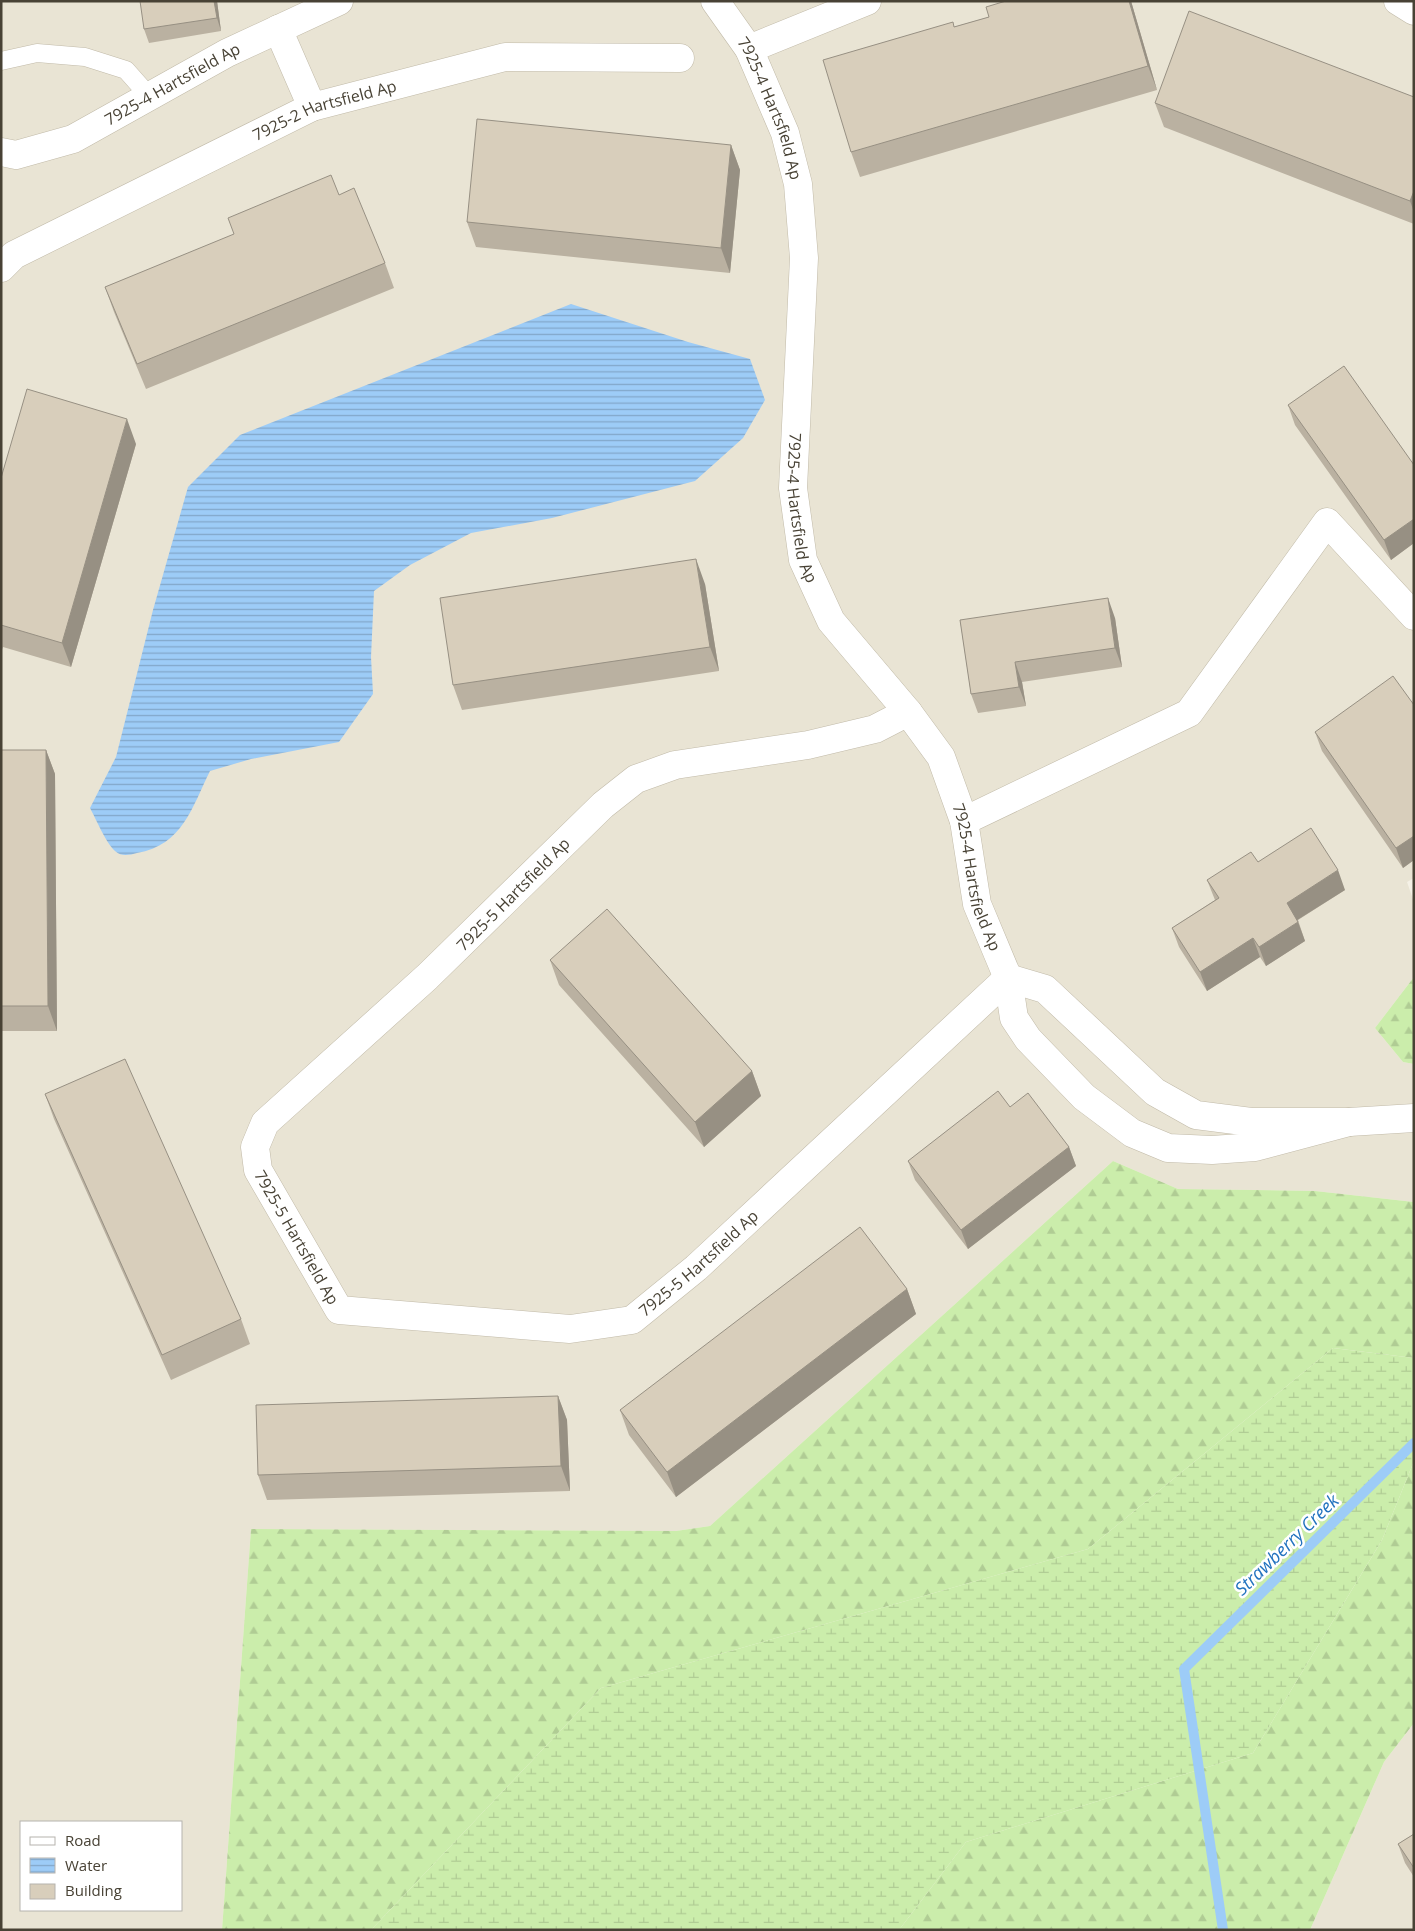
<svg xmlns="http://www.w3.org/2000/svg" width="1415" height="1931" font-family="'Open Sans',sans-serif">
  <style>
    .residential { fill: #e9e4d4; fill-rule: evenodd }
    .forest { fill: url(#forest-firs) }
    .wetland { fill: url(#wetland-marsh) }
    .water { fill: url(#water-rules) }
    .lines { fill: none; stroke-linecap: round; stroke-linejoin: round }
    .stream { stroke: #9dccf7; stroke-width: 10 }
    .lane-casing { stroke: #c1baa8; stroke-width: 19 }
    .street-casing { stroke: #c1baa8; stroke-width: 29 }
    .lane { stroke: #fff; stroke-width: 18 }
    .street { stroke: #fff; stroke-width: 28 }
    .wall { fill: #bab1a1 }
    .shaded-wall { fill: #979083 }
    .building { fill: #d8cebb; stroke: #979083 }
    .labels { text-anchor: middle; stroke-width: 5; stroke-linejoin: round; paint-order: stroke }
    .street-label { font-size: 16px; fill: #484235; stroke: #fff }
    .water-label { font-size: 18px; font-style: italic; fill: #2373bf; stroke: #fff }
  </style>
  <defs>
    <pattern id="forest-firs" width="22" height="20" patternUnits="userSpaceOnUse" patternTransform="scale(1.25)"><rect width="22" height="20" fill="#cbedab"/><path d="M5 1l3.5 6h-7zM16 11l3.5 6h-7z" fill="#b0cc94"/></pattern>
    <pattern id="wetland-marsh" width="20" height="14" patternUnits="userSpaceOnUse" patternTransform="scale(1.25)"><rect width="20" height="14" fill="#cbedab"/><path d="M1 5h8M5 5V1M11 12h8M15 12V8" fill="none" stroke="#b0cc94"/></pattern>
    <pattern id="water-rules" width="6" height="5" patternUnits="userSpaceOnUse" patternTransform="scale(1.25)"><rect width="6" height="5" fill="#9dccf7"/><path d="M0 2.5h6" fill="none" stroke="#82a7c9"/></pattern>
  </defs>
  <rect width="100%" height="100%" fill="#f5f1e6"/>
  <path class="residential" d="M1 1H1414V878L1407 882 1414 902V977L1375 1028 1403 1062 1414 1064V1202L1315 1191 1178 1189 1113 1161 710 1526 676 1531 251 1529 222 1930H1ZM21 1822H181V1910H21Z
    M1414 1723V1930H1310L1384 1762Z"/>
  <path class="forest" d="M1414 977V1064L1403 1062 1375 1028Z
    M1113 1161 1178 1189 1315 1191 1414 1202V1358L1333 1348 1088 1549 601 1688 371 1930H222L251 1529 676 1531 710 1526Z
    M1414 1461V1723L1384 1762 1310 1930H899L966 1842 1253 1753 1382 1540Z"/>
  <path class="wetland" d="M1333 1348 1414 1358V1461L1382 1540 1253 1753 966 1842 899 1930H371L601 1688 1088 1549Z"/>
  <path class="water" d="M571 304 688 342 750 359 765 400 743 438 695 481 552 518 471 533 410 565 374 591 371 657 373 694 339 742 251 759 210 771C192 807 183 845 137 853 129 855 122 857 115 851 106 843 96 819 90 808L116 757 153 610 188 487 240 435Z"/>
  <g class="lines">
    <path class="stream" d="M1223 1930 1184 1669 1414 1443"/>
    <defs>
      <path id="lane" d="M1 61 37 53 85 57 126 70 149 96"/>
      <g id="street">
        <path id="s1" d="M715 1 749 49 785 133 798 184 804 258 793 488 803 560 831 621 908 712 941 757 964 821 977 904 1008 978 1014 1018 1028 1039 1084 1097 1132 1133 1168 1148 1212 1150 1255 1147 1349 1122"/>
        <path d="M1398 1 1414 11"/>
        <path d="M278 29 312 107"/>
        <path d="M749 49 867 1"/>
        <path id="s2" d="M1 152 16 155 73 139 227 53 339 1"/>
        <path id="s3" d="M1 268 14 255 312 107 505 57 680 58"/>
        <path id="s4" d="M908 712 875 729 808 745 675 765 636 779 603 805 427 977 265 1123 255 1147 258 1170 339 1310 570 1329 632 1320 696 1268 1008 978"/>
        <path d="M964 821 1189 713 1327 522 1414 616"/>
        <path d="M1008 978 1045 989 1155 1092 1196 1115 1251 1122H1349L1414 1118"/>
      </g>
    </defs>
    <use href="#lane" class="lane-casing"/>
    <use href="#street" class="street-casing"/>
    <use href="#lane" class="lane"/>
    <use href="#street" class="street"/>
  </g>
  <path class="wall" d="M217 1 221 31 149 43 144 29Z
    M1006 1H1131L1157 90 860 177 851 152 954 27 989 17Z
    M1414 97V224L1164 127 1155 103Z
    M731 145 740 170 730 273 476 247 467 222Z
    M339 195 385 263 394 288 146 389 114 312 105 287Z
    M1288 405 1414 465V543L1391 560 1295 425Z
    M136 444 71 667 3 647 1 652V478Z
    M705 584 719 671 462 710 453 685Z
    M1115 618 1122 667 1022 682 1026 706 978 713 971 694 960 620Z
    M1414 705V860L1403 868 1322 751 1315 732Z
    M1 750H46L55 774 57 1031H1Z
    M1258 862 1345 890 1298 920 1305 941 1266 966 1260 957 1207 991 1179 947 1172 928 1215 900 1207 880Z
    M550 960 752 1071 761 1096 704 1147 559 985Z
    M45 1094 241 1319 250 1344 171 1380 54 1119Z
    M1010 1107 1069 1147 1076 1166 968 1249 915 1180 908 1161Z
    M907 1289 916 1314 676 1497 629 1435 620 1410Z
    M558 1396 567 1420 570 1491 267 1500 258 1475Z
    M1414 1834V1877L1405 1863 1398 1844Z"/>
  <path class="shaded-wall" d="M214 1H217L221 31 217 18Z
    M1129 1H1131L1157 90 1148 66Z
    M731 145 740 170 730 273 721 248Z
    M1414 191V212L1410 201Z
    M127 419 136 444 71 667 62 643Z
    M1414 519V543L1391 560 1384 540Z
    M696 559 705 584 719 671 710 647Z
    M1108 598 1115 618 1122 667 1115 648Z
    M1015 662 1022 682 1026 706 1019 687Z
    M46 750 55 774 57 1031 48 1006Z
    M1414 836V860L1403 868 1396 848Z
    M1338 870 1345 890 1294 922 1287 903Z
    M1298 922 1305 941 1266 966 1259 947Z
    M1253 938 1260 957 1207 991 1200 972Z
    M752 1071 761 1096 704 1147 695 1122Z
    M1069 1147 1076 1166 968 1249 961 1230Z
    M907 1289 916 1314 676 1497 667 1472Z
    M558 1396 567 1420 570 1491 561 1466Z"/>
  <path class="building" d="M140 1H214L217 18 144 29Z
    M1006 1H1129L1148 66 851 152 823 60 953 22 954 27 989 17 986 7Z
    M1189 11 1414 97V191L1410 201 1155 103Z
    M477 119 731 145 721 248 467 222Z
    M331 175 339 195 354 188 385 263 137 364 105 287 234 234 228 218Z
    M1344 366 1414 465V519L1384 540 1288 405Z
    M27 389 127 419 62 643 1 625V478Z
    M696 559 710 647 453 685 440 598Z
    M1108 598 1115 648 1015 662 1019 687 971 694 960 620Z
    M1393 676 1414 705V836L1396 848 1315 732Z
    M1 750H46L48 1006H1Z
    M1311 828 1338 870 1287 903 1298 922 1259 947 1253 938 1200 972 1172 928 1219 898 1207 880 1251 852 1258 862Z
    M607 909 752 1071 695 1122 550 960Z
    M125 1059 241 1319 162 1355 45 1094Z
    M998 1091 1010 1107 1028 1093 1069 1147 961 1230 908 1161Z
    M860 1227 907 1289 667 1472 620 1410Z
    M558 1396 561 1466 258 1475 256 1405Z
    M1414 1834V1868L1398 1844Z"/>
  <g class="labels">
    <g class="street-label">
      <text dy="6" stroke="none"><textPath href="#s2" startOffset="188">7925-4 Hartsfield Ap</textPath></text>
      <text dy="6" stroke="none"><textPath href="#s1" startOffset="122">7925-4 Hartsfield Ap</textPath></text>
      <text dy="6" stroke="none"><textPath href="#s3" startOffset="362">7925-2 Hartsfield Ap</textPath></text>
      <text dy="6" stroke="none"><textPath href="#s1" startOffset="528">7925-4 Hartsfield Ap</textPath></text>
      <text dy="6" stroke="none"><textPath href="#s1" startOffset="948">7925-4 Hartsfield Ap</textPath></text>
      <text transform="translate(513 894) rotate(-45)" y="6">7925-5 Hartsfield Ap</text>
      <text dy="6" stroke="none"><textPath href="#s4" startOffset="915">7925-5 Hartsfield Ap</textPath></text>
      <text dy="6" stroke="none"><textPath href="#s4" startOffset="1381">7925-5 Hartsfield Ap</textPath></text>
    </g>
    <g class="water-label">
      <text transform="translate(1287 1545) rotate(-44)" y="6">Strawberry Creek</text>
    </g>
  </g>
  <rect width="1415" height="1931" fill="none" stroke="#484235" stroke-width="5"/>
  <rect x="20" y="1821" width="162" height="90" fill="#ffffff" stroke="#b6b3ae"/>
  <rect x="30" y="1837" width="25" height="8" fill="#ffffff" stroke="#b6b3ae"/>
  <text x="65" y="1846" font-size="15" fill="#484235">Road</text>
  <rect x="30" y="1858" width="25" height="15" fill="url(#water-rules)" stroke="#b6b3ae"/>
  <text x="65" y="1871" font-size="15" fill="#484235">Water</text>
  <rect x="30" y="1884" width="25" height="15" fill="#d8cebb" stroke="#b6b3ae"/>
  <text x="65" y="1896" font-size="15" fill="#484235">Building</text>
</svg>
